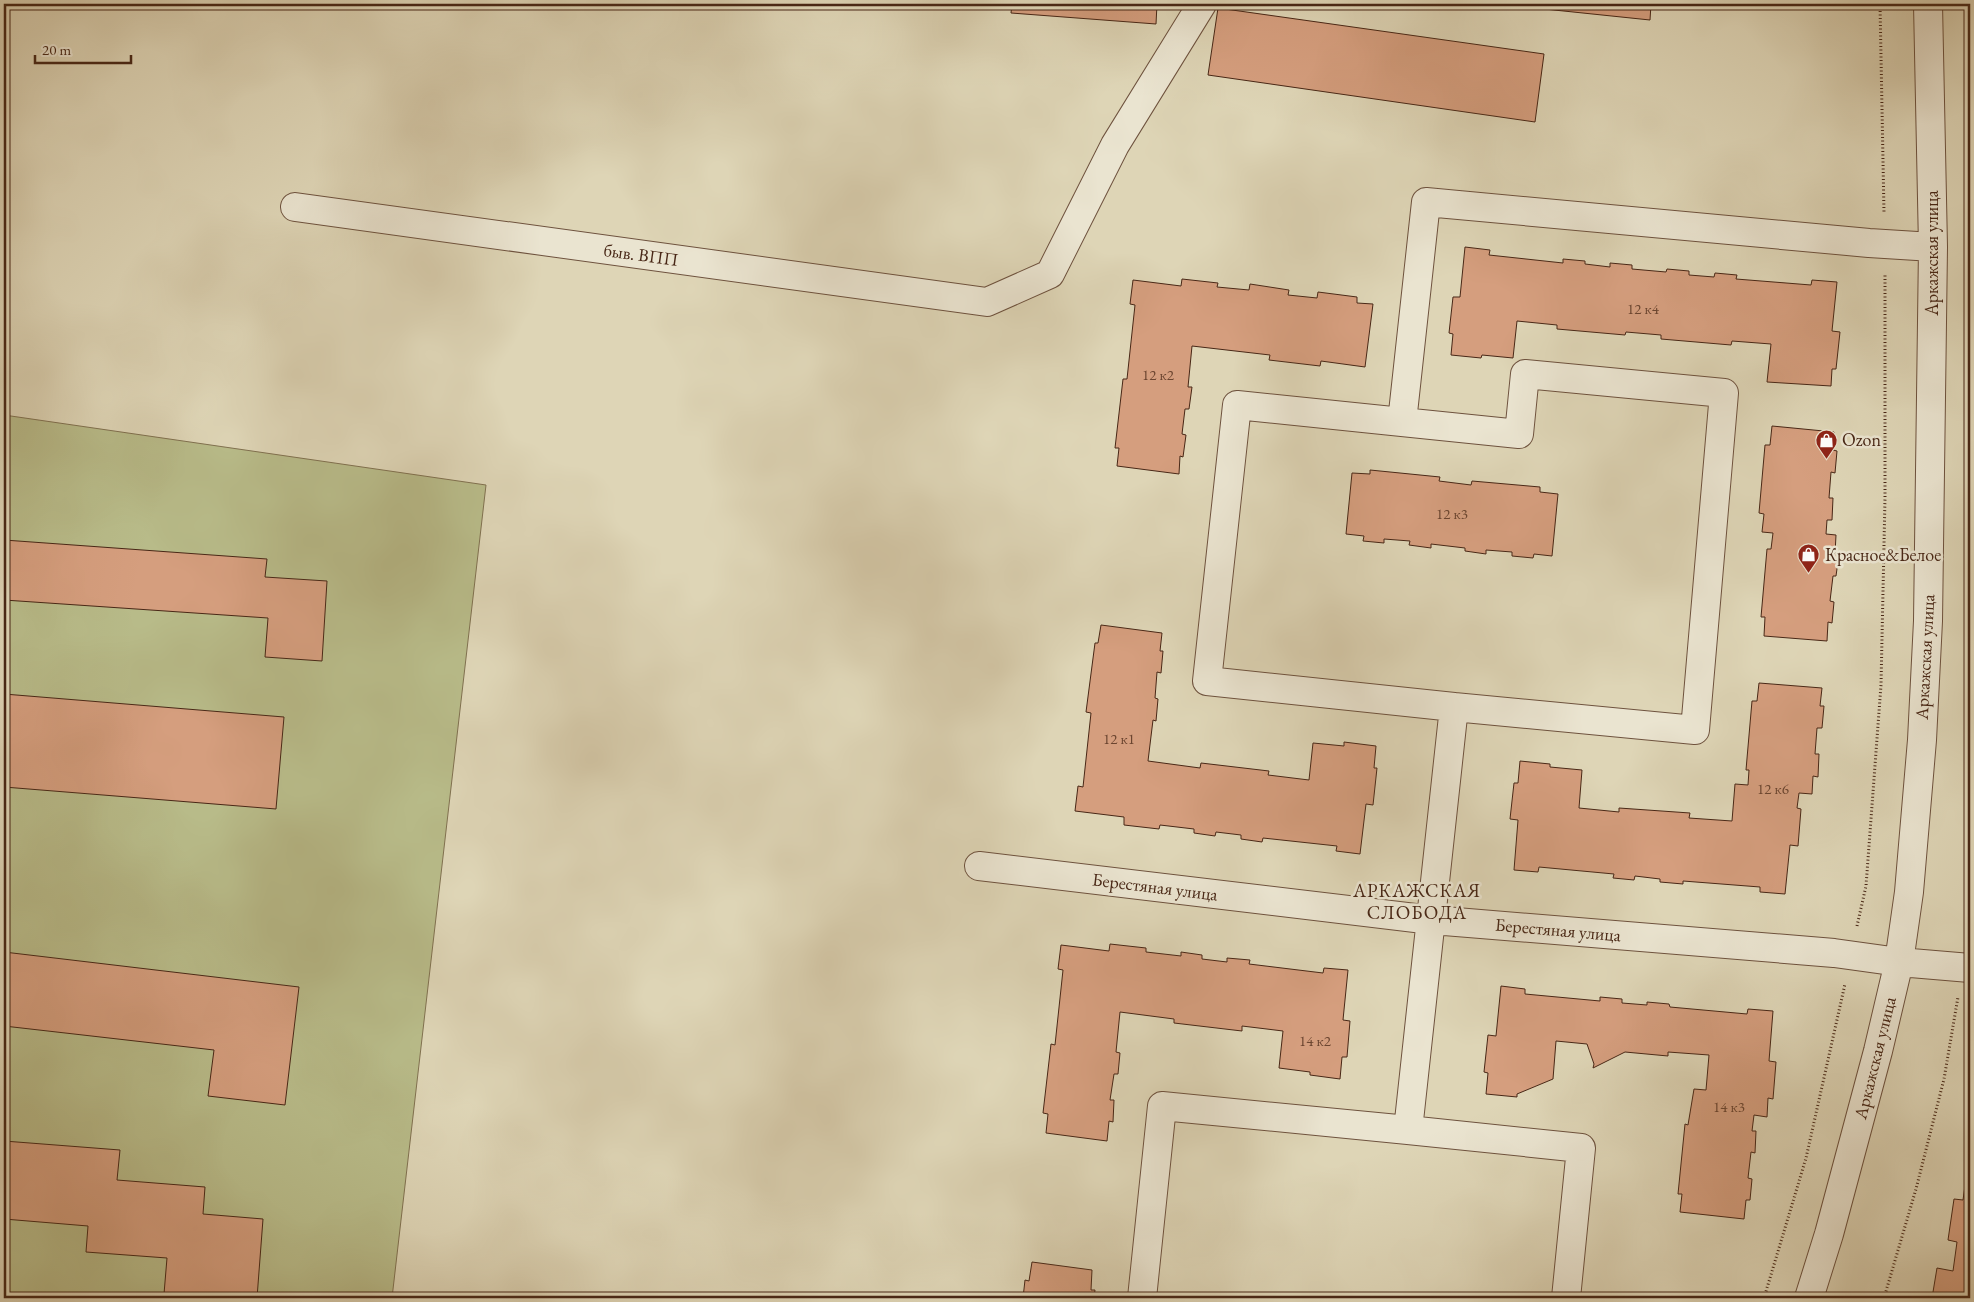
<svg xmlns="http://www.w3.org/2000/svg" width="1974" height="1302" font-family="'EB Garamond',serif">
  <style>
    .green { fill: #b8bb89; stroke: #807150 }
    .building { fill: #d59e7e; stroke: #482716 }
    .lines { fill: none; stroke-linecap: round; stroke-linejoin: round }
    .minor-casing { stroke: #6e523e; stroke-width: 30 }
    .path { stroke: #482716; stroke-width: 3; stroke-dasharray: 1 2.5; stroke-linecap: butt }
    .minor { stroke: #eae4d0; stroke-width: 28 }
    .labels { text-anchor: middle; stroke-width: 5; stroke-linejoin: round; paint-order: stroke }
    .number-label { font-size: 15px; fill: #6b4530 }
    .street-label { font-size: 18px; fill: #482716; stroke: #eae4d0 }
    .poi-label { font-size: 18px; fill: #482716; stroke: #eae4d0; text-anchor: start }
    .neighbourhood-label { font-size: 19px; letter-spacing: 1px; fill: #482716; stroke: #eae4d0 }
  </style>
  <rect width="100%" height="100%" fill="#ded5b6"/>
  <filter id="stains"><feTurbulence type="fractalNoise" baseFrequency=".004" numOctaves="4"/><feColorMatrix values="0 0 0 0 .2 0 0 0 0 .09 0 0 0 0 .02 0 0 0 .5 -.17"/></filter>
  <radialGradient id="worn" r=".72"><stop offset=".6" stop-color="#630" stop-opacity="0"/><stop offset="1" stop-color="#630" stop-opacity=".3"/></radialGradient>
  <path class="green" d="M4 415 486 485 392 1298H4Z"/>
  <path class="building" d="M1012 4H1157L1156 24 1011 13Z
    M1506 4H1651L1650 20 1506 5Z
    M1218 8 1544 54 1535 122 1208 75Z
    M1465 247 1490 250 1489 255 1563 263V259L1585 261V264L1610 267V263L1632 265V269L1666 272 1667 269 1689 271V275L1714 277 1715 273 1737 275 1736 279 1811 285 1812 280 1837 282 1832 331 1840 332 1836 369H1832L1831 386 1767 382 1771 344 1732 341 1731 345 1661 339V335L1626 332 1625 335 1557 329V325L1517 321 1513 358 1482 355 1481 358 1451 355 1453 334 1449 333 1453 297H1460Z
    M1182 279 1218 283 1217 287 1249 290 1250 284 1289 290 1288 295 1317 298 1318 292 1357 297V303L1373 304 1365 367 1321 361 1320 366 1269 360 1270 355 1192 346 1188 387H1192L1189 409H1185L1182 434 1186 435 1183 457 1180 456 1179 474 1117 466 1119 448H1115L1123 379H1127L1135 305 1130 304 1133 280 1181 286Z
    M1772 426 1834 432 1833 450 1837 451 1835 473 1831 472 1829 498H1833L1832 520H1827L1826 534 1836 535 1835 554H1839L1836 576H1833L1830 601 1834 602 1832 623 1828 622 1827 641 1764 636 1765 617H1761L1767 549H1771L1773 533 1762 532 1764 514 1759 513 1765 445H1770Z
    M1370 470 1440 477 1439 481 1471 485 1472 481 1540 487V492L1558 494 1552 556 1534 554 1533 558 1512 556V552L1486 550V554L1465 551V548L1431 544V548L1409 545 1410 541 1384 539V543L1363 541 1364 536 1346 534 1352 473 1370 474Z
    M4 540 267 559 265 577 327 581 322 661 265 657 268 618 4 600Z
    M1101 625 1162 633 1160 651H1163L1161 673 1157 672 1155 698 1158 699 1156 721 1153 720 1148 761 1200 768 1201 763 1269 771 1268 775 1309 780 1313 743 1344 746V742L1376 746 1374 768H1377L1373 805 1366 804 1360 854 1336 851 1337 846 1263 838 1262 842 1241 839V835L1216 832 1215 836 1194 833V829L1160 825 1159 829 1124 825V817L1075 811 1078 786 1083 787 1091 713 1086 712 1095 643H1098Z
    M1759 683 1822 688 1820 706H1824L1822 728H1817L1815 754H1819L1818 777 1813 776 1812 794 1799 793 1797 808 1801 809 1798 846 1790 845 1785 894 1760 892V887L1683 881V884L1660 882V879L1635 876 1634 880 1613 878 1614 874 1539 867 1538 872 1514 870 1518 820 1510 819 1514 783H1518L1520 761 1550 764V767L1582 770 1579 808 1619 812V808L1690 813 1689 818 1732 821 1735 784 1748 785 1749 770H1746L1752 701H1757Z
    M4 694 284 717 276 809 4 787Z
    M1110 944 1146 948V952L1181 956V952L1202 955V959L1227 962V958L1250 960 1249 964 1323 973 1324 968 1348 970 1343 1020 1350 1021 1347 1057H1342L1340 1079 1310 1075V1072L1279 1068 1283 1031 1242 1026V1031L1174 1023V1019L1120 1012 1116 1052 1120 1053 1118 1074H1114L1110 1100H1114L1113 1122 1109 1121 1107 1141 1046 1133 1048 1114 1043 1113 1051 1044 1055 1045 1063 970 1058 969 1061 945 1109 951Z
    M4 952 299 987 285 1105 208 1096 214 1050 4 1026Z
    M1501 986 1525 989V994L1600 1001V997L1622 999V1003L1647 1005V1002L1669 1004 1670 1007 1747 1014 1748 1009 1773 1011 1769 1061 1776 1062 1773 1099 1768 1098 1767 1117 1754 1115 1752 1131H1756L1755 1153 1751 1152 1748 1178 1752 1179 1750 1200H1746L1744 1219 1680 1212 1682 1194H1678L1685 1124 1688 1125 1694 1089 1706 1090 1709 1055 1668 1052V1056L1625 1052 1593 1068 1594 1064 1587 1044 1556 1041 1553 1079 1517 1094V1097L1486 1094 1488 1073 1484 1072 1488 1035 1496 1036Z
    M4 1141 120 1150 117 1180 205 1187 203 1214 263 1219 257 1298H218L164 1294 167 1258 86 1252 88 1226 4 1219Z
    M1968 1164 1970 1165V1298H1932L1937 1268 1953 1271 1957 1242 1948 1240 1954 1199 1963 1200Z
    M1032 1262 1092 1270 1091 1290H1095L1094 1298H1023L1025 1280 1029 1281Z"/>
  <g class="lines">
    <defs>
      <path id="minor" d="M295 207 987 302 1050 274 1115 145 1202 4
        M1402 422 1519 434 1525 374 1724 393 1695 730 1454 707
        M979 866 1432 920 1834 953 1899 962 1970 968
        M1142 1298 1162 1106 1408 1130
        M1566 1298 1581 1148 1408 1130 1454 707 1207 681 1237 405 1402 422 1426 202 1869 243 1933 247
        M1809 1298 1829 1234 1878 1051 1899 962 1909 892 1922 740 1928 621 1933 247 1928 4"/>
    </defs>
    <use href="#minor" class="minor-casing"/>
    <path class="path" d="M1880 4 1884 213
      M1857 926 1866 886 1881 685 1885 498V274
      M1969 937 1970 928
      M1764 1298 1806 1158 1845 984
      M1884 1298 1916 1189 1944 1079 1958 997"/>
    <use href="#minor" class="minor"/>
  </g>
  <defs>
    <symbol id="shop-pin" viewBox="-11 -11 22 30"><path d="M0 17L-7.5 6A9.5 9.5 0 1 1 7.5 6Z" fill="#8f2418" stroke="#eae4d0"/><path d="M-5-2.5h2.3a2.7 3.5 0 0 1 5.4 0H5L5.5 6h-11ZM-1.5-2.5h3a1.5 2.3 0 0 0-3 0Z" fill="#fff"/></symbol>
  </defs>
  <g fill-rule="evenodd">
    <use href="#shop-pin" x="1814" y="428" width="25" height="34"/>
    <use href="#shop-pin" x="1796" y="542" width="25" height="34"/>
  </g>
  <g class="labels">
    <g class="number-label">
      <text x="1643" y="314">12 к4</text>
      <text x="1158" y="380">12 к2</text>
      <text x="1452" y="519">12 к3</text>
      <text x="1119" y="744">12 к1</text>
      <text x="1773" y="794">12 к6</text>
      <text x="1315" y="1046">14 к2</text>
      <text x="1729" y="1112">14 к3</text>
    </g>
    <g class="street-label">
      <text transform="translate(1932 253) rotate(-90)" y="6">Аркажская улица</text>
      <text transform="translate(641 255) rotate(8)" y="6">быв. ВПП</text>
      <text transform="translate(1925 657) rotate(-87)" y="6">Аркажская улица</text>
      <text transform="translate(1155 887) rotate(7)" y="6">Берестяная улица</text>
      <text transform="translate(1558 930) rotate(5)" y="6">Берестяная улица</text>
      <text transform="translate(1875 1058) rotate(-76)" y="6">Аркажская улица</text>
    </g>
    <g class="poi-label">
      <text x="1842" y="446">Ozon</text>
      <text x="1825" y="561">Красное&amp;Белое</text>
    </g>
    <g class="neighbourhood-label">
      <text x="1417" y="897">АРКАЖСКАЯ<tspan x="1417" dy="22">СЛОБОДА</tspan></text>
    </g>
  </g>
  <rect width="1974" height="1302" fill="none" stroke="#ded5b6" stroke-width="20"/>
  <rect x="5" y="5" width="1964" height="1292" fill="none" stroke="#482716" stroke-width="2.5"/>
  <rect x="10" y="10" width="1954" height="1282" fill="none" stroke="#482716"/>
  <path d="M35 55v8h96v-8" fill="none" stroke="#482716" stroke-width="2.5"/>
  <text x="42" y="55" font-size="15" fill="#482716" stroke="#eae4d0" stroke-width="4" paint-order="stroke">20 m</text>
  <rect width="100%" height="100%" filter="url(#stains)"/>
  <rect width="100%" height="100%" fill="url(#worn)"/>
</svg>
